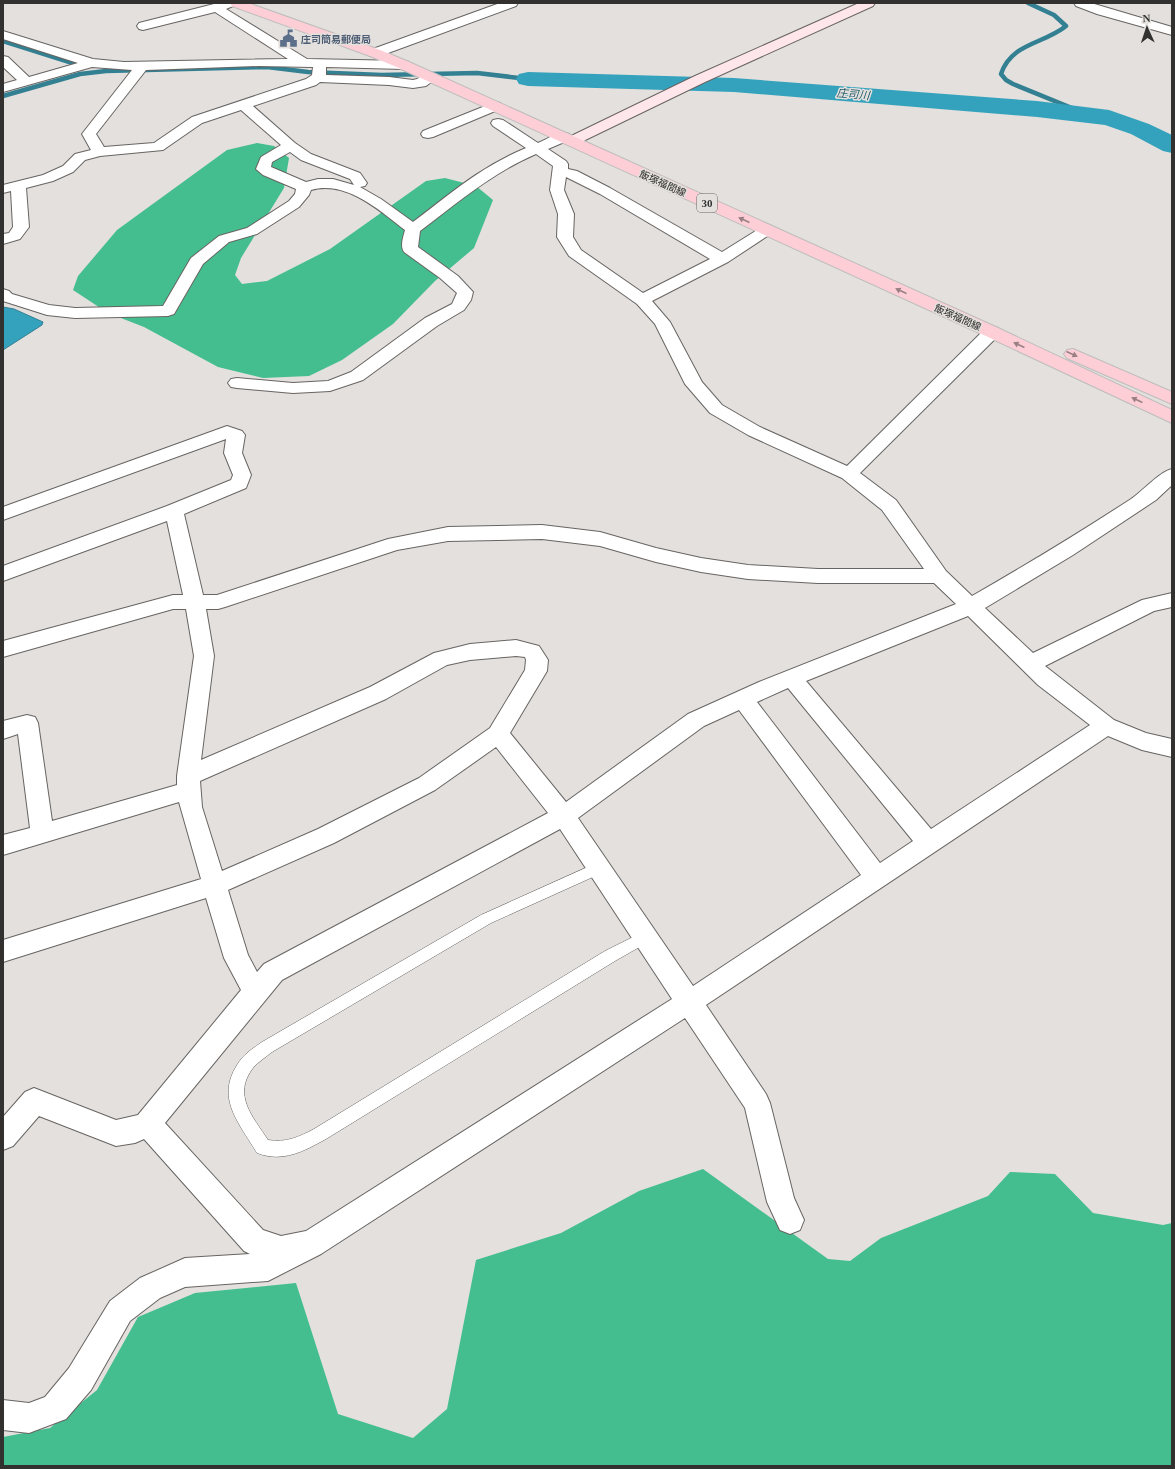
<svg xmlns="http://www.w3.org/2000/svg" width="1175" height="1469" font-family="'Times New Roman','Noto Sans JP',serif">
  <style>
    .forest { fill: #44be8f }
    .water { fill: #34a2bd; stroke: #338093 }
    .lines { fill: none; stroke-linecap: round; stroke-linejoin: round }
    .stream { stroke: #338093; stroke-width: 4.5 }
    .river { fill: #34a2bd; fill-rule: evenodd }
    .lane-casing { stroke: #676462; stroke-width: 1 }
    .street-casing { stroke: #676462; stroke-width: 2 }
    .secondary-casing { stroke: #676462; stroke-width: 2 }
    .primary-casing { stroke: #bdbdbd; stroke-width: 2 }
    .lane { fill: #fff; fill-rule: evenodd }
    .street { fill: #fff; fill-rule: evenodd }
    .secondary { fill: #ffe6eb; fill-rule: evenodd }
    .primary { fill: #feced7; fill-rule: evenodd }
    .oneway { fill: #988084 }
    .labels { text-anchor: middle; stroke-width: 3; stroke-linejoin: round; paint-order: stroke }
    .far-service-label { font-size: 10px; font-weight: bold; fill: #4e5e75; stroke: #e3e0dd; text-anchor: start }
    .far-street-label { font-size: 10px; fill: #323130; stroke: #e3e0dd }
    .far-water-label { font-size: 11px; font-style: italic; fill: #1e5968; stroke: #e3e0dd }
    .shield { fill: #e3e0dd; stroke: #676664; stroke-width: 1 }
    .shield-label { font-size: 11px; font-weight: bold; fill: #323130 }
  </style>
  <rect width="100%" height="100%" fill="#e3e0dd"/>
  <path class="forest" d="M257 143 274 146 289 158 284 188 241 258 235 275 242 284 267 281 330 249 426 181 445 178 476 186 493 200 474 248 435 281 393 324 342 360 309 376 263 378 218 367 144 327 108 313 73 290 78 276 117 230 227 150Z
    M703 1169 828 1259 850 1261 881 1238 988 1196 1010 1172 1055 1174 1093 1213 1163 1225 1172 1223V1466H3V1437L50 1428 97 1390 138 1317 195 1293 296 1283 338 1414 413 1438 447 1409 476 1260 561 1233 639 1191Z"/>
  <path class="water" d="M3 307 14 309 43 322 42 325 3 350Z"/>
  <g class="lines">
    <path class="stream" d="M1028 3 1054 15 1066 26C1044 44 1011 43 1001 74L1006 80 1013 84 1089 115
      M3 41 82 66
      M3 96 80 74 106 71 267 67 308 72 382 75 477 73 528 79"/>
    <path class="river" d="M528 72 734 78 1037 101 1109 110 1149 124 1172 135V153L1163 151 1131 134 1105 125 1037 117 734 92 528 86 519 84 516 79 519 74Z"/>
    <defs>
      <path id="lane" d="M599 862 604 864 606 868 604 872 491 923 272 1052C266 1057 258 1062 253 1068 232 1095 253 1117 268 1140 286 1143 299 1137 314 1129L605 951 645 931 650 933 652 937 650 941 615 961 326 1139C304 1151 283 1163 257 1153 237 1120 213 1095 242 1058 247 1052 255 1047 262 1042L481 915Z"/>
      <path id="street" d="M218 3H235L233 6 226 9 307 59 404 61 409 62 411 65 409 68 404 69 326 67V75L389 77 413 80 417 79 426 74H436L438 77 426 86 413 88 389 85 320 82 316 85 253 106 295 143 311 154 360 173 367 183 365 186 360 187 381 199 413 222C451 193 482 166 526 148L493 126 491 123 493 120 498 119 503 120 538 143C548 139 559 131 569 134L571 137 569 140 548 149 566 161 568 164V169L577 171 610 188 722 252 762 227 767 225 772 227 775 230 772 233 728 262 652 301 670 322 702 382 722 405 760 427 847 466 986 328 992 327 998 328 1000 332 998 336 860 473 896 500 946 571 972 596C1026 565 1079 533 1131 499 1143 491 1159 472 1172 469V485L1156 500 1073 555 985 608 1033 653 1142 600 1172 593V607L1154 611 1045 666 1114 720 1146 733 1172 739V757L1142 750 1108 736 706 1005 766 1094 770 1103 794 1198 804 1220 800 1230 790 1234 780 1230 767 1202 745 1108 685 1018 321 1254 268 1281 185 1287 160 1298 130 1321 91 1390 66 1419 29 1433 3 1430V1400L29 1403 45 1397 69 1368 110 1301 140 1278 185 1258 250 1254 244 1251 144 1139 135 1143 116 1146 39 1116 13 1146 3 1150V1117L25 1092 34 1088 116 1120 138 1115 241 990 224 958 206 898 3 962V940L201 879 179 802 3 855V835L30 828 18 734 3 739V721L27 715 35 717 38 723 52 821 177 785V776L194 656 186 609H173L3 657V641L173 595H183L167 521 3 581V566L167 506 231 480 233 475 224 453 226 439 3 520V507L227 426 242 431 245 435 242 453 251 475 246 488 184 514 203 595H217L388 539 448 527 542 525 600 532 656 548 701 558 748 565 818 569H924L882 510 842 478 748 435 710 413 685 384 655 324 637 304 569 256 557 237 558 214 550 190 553 166 536 154C492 173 458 202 420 231L418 247 458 276 473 292 471 300 464 310 437 326 363 380 330 391 293 393 237 388 231 387 228 383 231 379 237 378 293 383 328 381 351 372 425 318 452 304 457 293 440 278 404 252C400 246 403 238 405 230 379 210 346 180 311 190L309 195 299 207 257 234 229 242 203 264 174 314 168 316 75 318 47 315 3 301V289L9 291 12 294 49 305 75 308 163 306 191 258 219 236 247 228 289 201 295 194 296 189 263 175 256 169 261 157 281 145 241 110 202 123 163 150 100 156 85 160 73 172 53 181 26 188 29 227 20 239 3 244V234L9 233 13 227 11 191 3 193V185L43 175 63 166 75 154 91 150 82 134 132 70 92 67 3 92V84L17 80 3 67V56L8 57 29 77 78 63 3 39V31L93 59 124 62 288 59 215 12 143 30 139 29 137 26 139 23ZM259 66 313 67 312 75 306 79 192 117 154 143 104 147 96 134 146 70ZM290 152 301 160 350 179 354 185 333 179H318L306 182 271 167 272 162ZM566 177 600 194 710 259 643 293 581 250 573 237 574 214 564 190ZM542 539 600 546 656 562 701 572 748 579 818 583H934L956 604 759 682 688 714 566 802 510 733 547 671 548 660 539 646 516 640 470 644 434 653 370 687 201 760 214 656 206 609H218L225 607 397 550 448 541ZM968 616 1038 685 1090 725 931 829 806 681ZM516 656 525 657 526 660 525 670 490 728 419 778 318 829 222 871 202 807 200 781 386 699 447 665 470 660ZM788 688 913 841 880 863 757 702ZM739 710 861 875 693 986 578 818 704 726ZM496 747 548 813 264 964 257 972 248 955 228 890 334 843 435 790ZM560 829 672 999 306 1231 281 1236 263 1230 165 1123 282 980Z
        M500 3H518L516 6 380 56H370L368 53 370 50Z
        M1074 3H1091L1172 27V35L1097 14 1076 6Z
        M495 102 500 103 502 106 500 109 433 137 428 138 423 137 421 134 423 131Z"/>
      <path id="secondary" d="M859 3H875L873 6 705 82 577 144 572 145 567 144 565 141 567 138 695 76Z"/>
      <path id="primary" d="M230 3H248L380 50 409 62 998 328 1172 410V423L986 336 399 68 370 56 232 6Z
        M1073 349 1172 392V404L1067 358 1064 354 1067 350Z"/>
    </defs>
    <use href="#lane" class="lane-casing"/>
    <use href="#street" class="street-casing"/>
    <use href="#secondary" class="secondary-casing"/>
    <use href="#primary" class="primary-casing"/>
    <use href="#lane" class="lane"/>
    <use href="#street" class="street"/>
    <use href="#secondary" class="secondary"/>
    <use href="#primary" class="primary"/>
  </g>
  <defs><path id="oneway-solid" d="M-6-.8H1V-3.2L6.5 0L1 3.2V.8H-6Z"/></defs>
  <g class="oneway">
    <use href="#oneway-solid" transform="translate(744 220) rotate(-156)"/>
    <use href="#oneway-solid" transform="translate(901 291) rotate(-156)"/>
    <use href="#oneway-solid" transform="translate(1019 345) rotate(-155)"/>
    <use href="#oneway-solid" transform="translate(1072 354) rotate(24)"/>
    <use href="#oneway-solid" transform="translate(1137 400) rotate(-155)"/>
  </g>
  <defs>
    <symbol id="civic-bare" viewBox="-9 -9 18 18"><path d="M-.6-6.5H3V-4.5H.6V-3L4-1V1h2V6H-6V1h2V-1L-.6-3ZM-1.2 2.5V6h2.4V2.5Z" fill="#5c6f8a" stroke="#e3e0dd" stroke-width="2.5" paint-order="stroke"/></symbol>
  </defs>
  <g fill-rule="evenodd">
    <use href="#civic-bare" x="276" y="26" width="25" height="25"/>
  </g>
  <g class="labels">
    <g class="far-service-label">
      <text x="301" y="43">庄司簡易郵便局</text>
    </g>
    <g class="far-street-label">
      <text transform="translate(663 183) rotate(24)" y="4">飯塚福間線</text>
      <text transform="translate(958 317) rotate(24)" y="4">飯塚福間線</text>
    </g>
    <g class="far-water-label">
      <text transform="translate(853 94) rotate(5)" y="4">庄司川</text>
    </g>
    <rect class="shield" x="697" y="194" width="20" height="18" rx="3"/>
    <g class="shield-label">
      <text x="707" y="207">30</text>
    </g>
  </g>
  <rect width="1175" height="1469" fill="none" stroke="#323130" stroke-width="8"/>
  <g transform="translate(1147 28) rotate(357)" stroke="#e3e0dd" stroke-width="3" paint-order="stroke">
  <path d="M0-3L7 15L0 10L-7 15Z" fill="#323130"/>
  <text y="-6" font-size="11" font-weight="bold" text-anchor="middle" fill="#323130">N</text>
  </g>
</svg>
